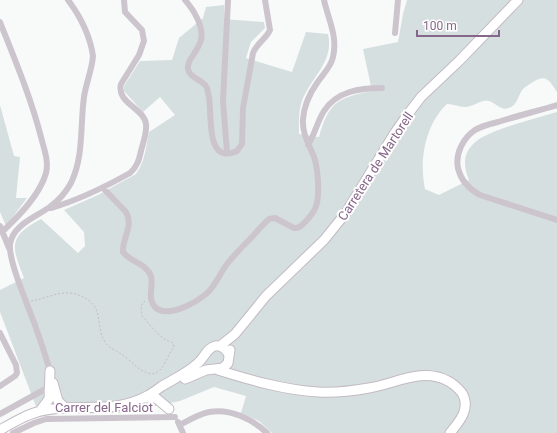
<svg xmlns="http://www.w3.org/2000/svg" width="557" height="433" font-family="Roboto,sans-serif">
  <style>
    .green { fill: #d6dfdf }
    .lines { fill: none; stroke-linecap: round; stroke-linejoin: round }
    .secondary-casing { stroke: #c3bac4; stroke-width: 11 }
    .path { stroke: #c3bdc3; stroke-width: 1; stroke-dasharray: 2 2; stroke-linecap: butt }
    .street { stroke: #cdc5ce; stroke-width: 6 }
    .secondary { stroke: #fff; stroke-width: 9 }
    .labels { text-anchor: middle; stroke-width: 4; stroke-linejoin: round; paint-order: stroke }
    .street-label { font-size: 13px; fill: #86678a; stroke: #fff }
  </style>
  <rect width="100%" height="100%" fill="#f7faf8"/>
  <path class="green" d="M407 0H557V92C550 82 547 73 533 82 530 84 526 86 523 89 518 95 517 106 509 108 501 111 496 103 489 101 480 99 474 107 465 107 459 107 454 104 447 104 425 125 419 160 425 189L439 195 469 180C453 143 488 133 516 124 529 120 543 116 557 112V433H272L259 421 241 413 246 396 214 387 180 401 141 409 118 413 57 414 40 417 0 312V290L24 278C12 247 7 237 41 219L78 253 85 246 84 232 64 210 98 195 136 174C145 162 146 146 149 132L175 115 160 97 143 112 124 91V86L140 61 172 60 179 38 203 18 206 7 224 5V19L264 22 265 28 251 42 246 58 292 72 306 32 328 34C334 59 315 74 305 94 298 107 299 121 299 134L319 137C329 102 337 98 372 91L363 49 398 42 403 14Z
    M0 105 14 156 20 157 16 198H27L6 226 0 212Z"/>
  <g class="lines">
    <defs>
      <path id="secondary" d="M220 346 235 334 266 296 324 240 345 214 394 134 408 114 421 97 459 61 518 0
        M218 370C250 380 284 390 318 392 335 393 352 391 369 388 395 384 422 367 448 381 454 384 458 388 462 393 471 408 460 421 450 433
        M185 379 206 370 223 368 228 363 230 350
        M53 383 58 401 65 408
        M144 398H156L169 409
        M40 411 49 399 50 371
        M0 430C14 422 29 413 45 410 82 403 113 415 149 395 154 392 158 389 162 386 174 379 187 373 198 363 204 358 207 348 215 346 221 345 226 349 229 355"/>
    </defs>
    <use href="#secondary" class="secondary-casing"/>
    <path class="path" d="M31 301C49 298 63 288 81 296 106 307 94 324 105 342 109 349 118 351 124 356 133 362 148 382 160 370 166 364 168 354 174 347L173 343 166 340 158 334 142 316 141 309 142 304 145 301"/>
    <path class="street" d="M185 0C194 10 204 27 201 40 200 45 196 50 194 54 191 58 187 63 188 69 190 79 203 79 207 88 209 95 210 102 210 109 211 125 209 164 237 151L242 144 243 108 253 53C257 43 266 39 270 30L265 0
      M0 22C15 60 31 98 41 137 44 149 49 161 46 173 40 195 18 217 2 232
      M395 33 398 0
      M557 105C537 111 517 116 498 122 490 124 481 126 475 130 463 138 455 154 458 168 461 181 469 189 480 195L557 220
      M308 145C315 134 317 122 324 111 337 91 360 88 382 88
      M227 153 223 101 228 0
      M103 188 126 212C134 226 122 238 123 252 130 262 146 263 151 276 154 286 146 299 156 308 169 318 195 303 206 294 215 287 220 273 227 264 234 255 242 247 250 239 256 233 262 225 269 219L275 218 294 228C300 229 304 223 308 219 311 215 315 211 316 206 320 195 318 168 314 157 309 144 302 134 303 119 304 106 310 93 317 83 323 74 331 67 333 57 338 36 328 19 324 0
      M51 208C79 200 105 187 130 173 137 167 139 160 141 151 143 143 147 133 146 124 144 108 116 103 121 84L139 55 144 41 142 30 125 12 124 0
      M0 226 9 248
      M0 333 16 365 17 373 15 376 0 386
      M50 371C46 358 42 344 37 331 31 312 8 262 10 244 13 224 37 217 51 206 59 200 66 192 71 183 84 156 80 126 84 97 86 83 92 70 93 56 90 36 80 16 68 0
      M0 414 49 387
      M178 422 183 433
      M180 425C189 420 199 414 209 412 230 408 252 419 267 433
      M13 433 34 423 46 419 175 417"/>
    <use href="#secondary" class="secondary"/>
  </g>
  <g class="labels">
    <g class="street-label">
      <text transform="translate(375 166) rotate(-57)" y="5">Carretera de Martorell</text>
      <text x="104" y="412">Carrer del Falciot</text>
    </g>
  </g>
  <path d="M417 30v6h82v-6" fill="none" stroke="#86678a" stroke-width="2"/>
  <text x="423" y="30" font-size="12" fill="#86678a" stroke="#ffffff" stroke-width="3" paint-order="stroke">100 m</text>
</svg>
